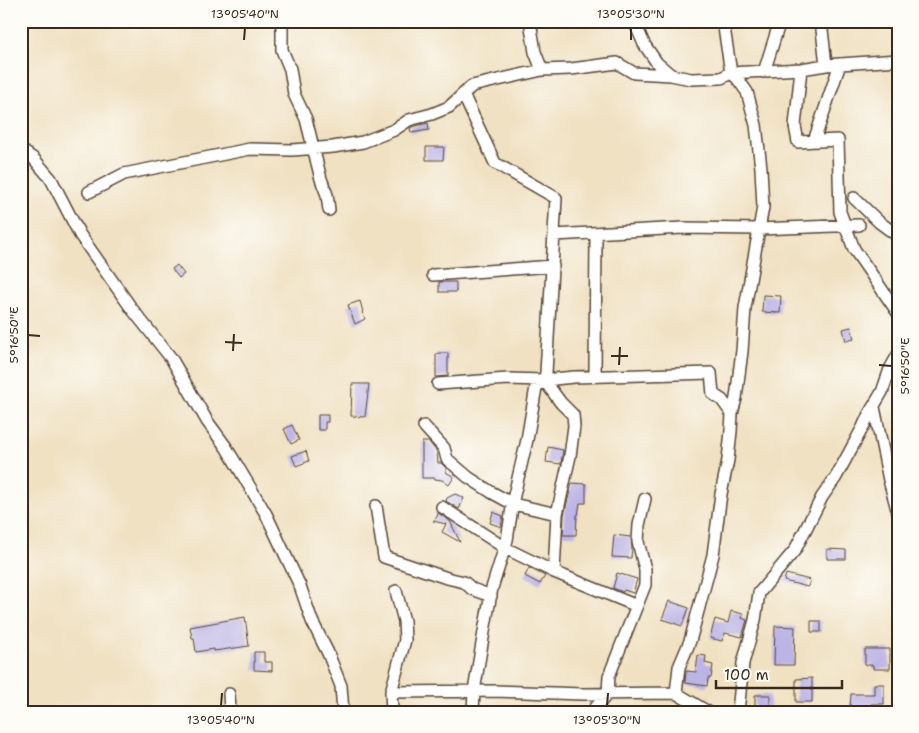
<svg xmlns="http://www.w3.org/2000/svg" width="919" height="733" font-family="'Shantell Sans',sans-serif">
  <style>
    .building { fill: #bcb4e5 }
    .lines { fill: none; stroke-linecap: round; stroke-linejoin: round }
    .minor-casing { stroke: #564537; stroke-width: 14 }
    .minor { stroke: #fff; stroke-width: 11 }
    .ticks { fill: none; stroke: #3b2a1e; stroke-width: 2 }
    .neatline { fill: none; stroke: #3b2a1e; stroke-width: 2 }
    .ticks-label { font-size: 12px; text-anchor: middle; fill: #3b2a1e }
  </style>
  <rect width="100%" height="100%" fill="#fdfcf7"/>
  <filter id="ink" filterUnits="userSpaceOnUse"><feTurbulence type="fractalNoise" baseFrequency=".02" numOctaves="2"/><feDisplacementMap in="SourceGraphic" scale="10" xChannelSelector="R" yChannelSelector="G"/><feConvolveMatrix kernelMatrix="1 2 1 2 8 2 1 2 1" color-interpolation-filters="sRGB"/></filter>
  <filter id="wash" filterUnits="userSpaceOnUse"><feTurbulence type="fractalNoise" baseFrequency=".0096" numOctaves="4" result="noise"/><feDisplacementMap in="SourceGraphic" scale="20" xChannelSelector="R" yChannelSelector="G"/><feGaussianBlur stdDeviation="1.12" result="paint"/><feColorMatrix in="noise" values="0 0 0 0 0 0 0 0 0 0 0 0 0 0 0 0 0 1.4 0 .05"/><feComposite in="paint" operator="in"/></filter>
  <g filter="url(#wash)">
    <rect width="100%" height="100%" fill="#f0e1c2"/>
    <g id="blocks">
      <path class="building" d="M428 123 429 130 411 133 410 128 412 127Z
        M426 147H444L443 160H426Z
        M177 265 184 274 179 278 172 269Z
        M439 282H456V292H439Z
        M763 295 781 296 780 313 762 312Z
        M360 301 363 312H362L365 319 355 324 348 305Z
        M851 327 854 339 846 341 843 329Z
        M438 353H448V376L436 377V354H438Z
        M352 384H369L365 417 351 416Z
        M318 415H328V422H325V430H318Z
        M292 425 299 440 291 444 284 429Z
        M422 442H429L437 452 438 463H441L446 468V472L454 477 449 485 442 480 435 479V478H422Z
        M548 447 563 450 561 464 546 462Z
        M306 451 309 461 296 466 292 456Z
        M572 483 586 484V503H580L578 515H577L576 535H563L564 515Z
        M455 494 464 498 459 509 446 501 447 498Z
        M493 512 503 516 501 527 490 523Z
        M438 513 450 521 460 542 442 532 446 524 433 521 437 517Z
        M614 535 631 537 632 548 631 558 612 557Z
        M827 549 846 550V559H827Z
        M529 568 545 576 540 584 525 576Z
        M617 573 637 579 633 593 624 590 623 592 613 588Z
        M786 574 810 580 808 587 784 581Z
        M669 601 689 608 682 626 662 619Z
        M731 611 743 614 742 618 747 620 742 637 725 633 722 641 710 638 715 619 728 623Z
        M245 617 249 646 214 651V649L196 652 194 638H192L190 627Z
        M811 621H821V632H811Z
        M775 626 795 627 794 665H774Z
        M865 649H890V669H873V665H865Z
        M254 652H264V662H272V671L254 670Z
        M698 655 706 656 705 663 713 665 711 678H708L707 686 685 683 686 671 696 672Z
        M812 678V702H796V679Z
        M874 684H884V704H871V707H850L851 694H874Z
        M755 695H770V711H755Z"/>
    </g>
  </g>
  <g filter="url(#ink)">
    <use href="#blocks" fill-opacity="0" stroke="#564537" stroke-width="1"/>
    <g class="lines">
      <defs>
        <path id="minor" d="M281 21 282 28V50L290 69 294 94 306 119 321 179 327 195 329 210
          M530 21 535 52 542 70
          M634 21 644 44 657 63 671 75
          M723 21 731 73 801 69
          M821 21 826 65
          M898 60 826 65 801 69 795 126 798 142 838 140 840 212 854 249 898 313
          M764 72 780 21
          M463 94 495 163 556 198 546 373 544 380 536 387 527 440 514 495 507 540 492 588 485 626 474 691 473 712
          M814 141 840 64
          M21 150 34 159 51 179 80 235 132 309 171 358 207 421 226 447 266 514 300 586 312 621 328 653 341 686 343 712
          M89 192 124 174 250 149 292 150 333 147 363 142 394 130 409 120 432 114 449 107 472 86 542 70 571 69 617 63 634 73 671 75 691 79 721 78 731 73 737 78 747 92 756 125 761 168 763 207 745 308 742 351 736 398 732 414 722 400 713 394 711 373 574 377 544 380 508 379 438 384
          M854 198 879 222 898 236
          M554 235 683 228 759 229 859 225
          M433 275 553 266
          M595 376 596 233
          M544 380 561 403 573 415 574 426 570 456 557 514 554 572
          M874 407 889 480 898 513
          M424 426 444 448 447 459 468 477 491 492 513 504 557 514
          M376 506 384 557 447 578 464 582 472 589 491 596
          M442 507 505 548 554 572 637 606
          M391 692 495 691 582 694 676 693 708 712
          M676 693 679 667 690 641 713 555 721 494 728 460 731 431 732 414
          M229 694 230 712
          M392 712 391 692 405 640 404 621 396 591
          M592 712 608 693 609 676 645 585V569L638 542 639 525 645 499
          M738 712 743 663 755 620 759 593 795 550 822 497 836 477 863 427 869 414 882 392 890 369 898 355"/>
      </defs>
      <use href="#minor" class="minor-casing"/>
      <use href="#minor" class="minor"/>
    </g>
  </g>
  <path class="ticks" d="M244 40 245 28M631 40V28M28 335 40 336M225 342 242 343M233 351 234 334M611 356H628M619 365 620 347M879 365 892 366M221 706 222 693M607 706 608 693"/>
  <rect width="919" height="733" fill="none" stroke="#fdfcf7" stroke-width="55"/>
  <path d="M716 680v8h126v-8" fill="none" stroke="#3b2a1e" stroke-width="2.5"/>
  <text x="724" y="680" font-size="15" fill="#3b2a1e" stroke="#fdfcf7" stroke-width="4" paint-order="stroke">100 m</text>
  <rect x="28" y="28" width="864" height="678" class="neatline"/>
  <g class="ticks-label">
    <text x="245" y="18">13°05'40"N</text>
    <text x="631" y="18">13°05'30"N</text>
    <text transform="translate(14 335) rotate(-90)" y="4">5°16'50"E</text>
    <text transform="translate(905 366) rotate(-90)" y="4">5°16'50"E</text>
    <text x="221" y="724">13°05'40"N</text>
    <text x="607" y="724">13°05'30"N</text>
  </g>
</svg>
